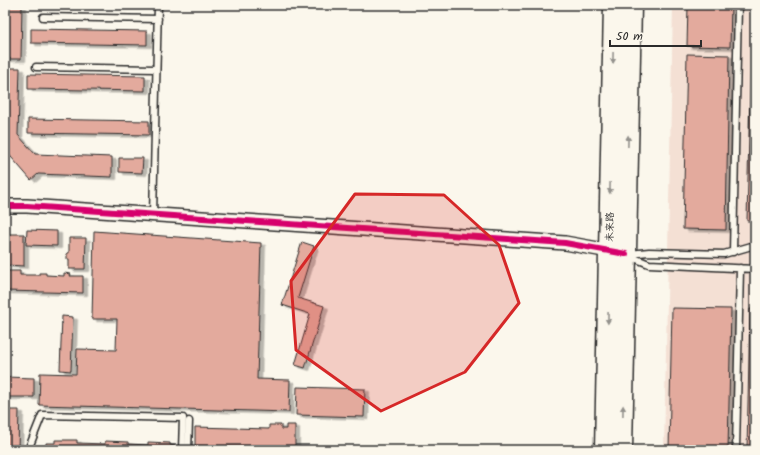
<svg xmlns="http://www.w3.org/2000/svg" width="760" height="455" font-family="Kalam,'LXGW WenKai TC',sans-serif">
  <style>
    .built { fill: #f4e0d4 }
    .building { fill: #e3aa9d; stroke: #2b2b2b; filter: url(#shadow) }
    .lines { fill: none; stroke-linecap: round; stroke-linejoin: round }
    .lane-casing { stroke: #2b2b2b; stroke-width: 9 }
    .street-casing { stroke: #2b2b2b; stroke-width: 16 }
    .primary-casing { stroke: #2b2b2b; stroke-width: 23 }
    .lane { stroke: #fbf7ec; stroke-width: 6 }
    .street { stroke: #fbf7ec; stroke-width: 13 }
    .primary { stroke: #fbf7ec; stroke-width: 20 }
    .cycleway-casing { stroke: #fbf7ec; stroke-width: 8 }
    .cycleway { stroke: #d6006c; stroke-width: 6 }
    .oneway { fill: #93918c }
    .marked { fill: #d62828; fill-opacity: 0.2; stroke: #d62828; stroke-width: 3; stroke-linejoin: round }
    .labels { text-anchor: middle; stroke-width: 3; stroke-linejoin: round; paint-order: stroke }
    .street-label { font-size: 10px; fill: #2b2b2b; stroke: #fbf7ec }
  </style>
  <defs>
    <filter id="shadow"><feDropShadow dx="4.5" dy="2.5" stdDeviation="0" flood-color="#0004"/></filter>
  </defs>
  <rect width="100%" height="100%" fill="#fbf7ec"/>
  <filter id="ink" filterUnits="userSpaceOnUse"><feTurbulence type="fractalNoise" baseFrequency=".025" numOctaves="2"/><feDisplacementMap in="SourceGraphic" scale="8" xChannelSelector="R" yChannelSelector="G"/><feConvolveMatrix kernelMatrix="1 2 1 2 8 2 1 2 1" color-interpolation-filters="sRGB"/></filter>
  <g filter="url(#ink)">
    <path class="built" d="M673 5H755V450H664Z"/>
    <path class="building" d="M5 5H22L21 59H5Z
      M688 5H731L730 47 687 46Z
      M752 5H755V221H747Z
      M31 29 147 31V45L31 43Z
      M687 54 729 55 726 230 683 229Z
      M5 68H20L18 135 35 154 112 157V177L38 174 31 180 5 150Z
      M28 74 145 76V91L28 89Z
      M28 119 149 121V135L28 133Z
      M119 158H143L142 173 119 172Z
      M27 230 57 231V246L26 245Z
      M94 231 261 243 257 379 290 380 289 412 39 405 40 373 76 374 77 349 116 350 117 319H92Z
      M6 234H24V266L6 265Z
      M69 238H86L85 269H69V259H67V253H69Z
      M302 242 314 246 298 298 324 306 305 368 295 365 310 314 282 305Z
      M6 271H20V275H39V273H46V275L64 276V273L71 274 70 276H83V293L6 291Z
      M672 308 731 309 728 450H669Z
      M750 309H755V450H747Z
      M62 316 73 317 71 371 60 370Z
      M5 377 34 378V397H5Z
      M297 387 365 389 364 417 296 415Z
      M5 410H19L18 450H5Z
      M269 425H281V429H286V425H295V448L195 446V427L269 429Z
      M55 440H77V443L105 444V441L128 442V444L148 445V442L170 443V445L175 446V450H46V443H55Z"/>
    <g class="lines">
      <defs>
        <path id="lane" d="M43 17 158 19
          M36 67 156 69
          M153 215 158 5
          M733 252 738 5
          M629 254 649 252 724 254 755 245
          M629 256 649 264 755 269
          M30 450V445L42 415 183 418 182 450
          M188 450 189 421
          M736 450 740 268"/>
        <path id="street" d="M5 206H27L565 243 615 252"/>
        <path id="primary" d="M605 450 614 5
          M622 450 631 5"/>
      </defs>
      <use href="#lane" class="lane-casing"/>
      <use href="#street" class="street-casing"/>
      <use href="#primary" class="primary-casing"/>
      <use href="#lane" class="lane"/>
      <use href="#street" class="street"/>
      <use href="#primary" class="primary"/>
      <defs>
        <path id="cycleway" d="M5 206H27L565 243 626 254"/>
      </defs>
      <use href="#cycleway" class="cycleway-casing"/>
      <use href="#cycleway" class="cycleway"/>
    </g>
    <defs><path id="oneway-solid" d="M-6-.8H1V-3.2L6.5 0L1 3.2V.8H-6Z"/></defs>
    <g class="oneway">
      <use href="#oneway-solid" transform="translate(613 58) rotate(91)"/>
      <use href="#oneway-solid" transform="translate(628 141) rotate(-89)"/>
      <use href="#oneway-solid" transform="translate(610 188) rotate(91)"/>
      <use href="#oneway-solid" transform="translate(608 318) rotate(91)"/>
      <use href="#oneway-solid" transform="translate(623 411) rotate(-89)"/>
    </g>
  </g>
  <path class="marked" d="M355 194 444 195 499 245 519 303 465 372 381 411 296 350 291 281Z"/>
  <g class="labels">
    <g class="street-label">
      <text transform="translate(609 227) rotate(-89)" y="4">未来路</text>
    </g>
  </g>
  <rect width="760" height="455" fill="none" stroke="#fbf7ec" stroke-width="20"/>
  <rect x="10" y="10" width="740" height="435" fill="none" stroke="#2b2b2b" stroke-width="1.5" filter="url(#ink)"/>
  <path d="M610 40v6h91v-6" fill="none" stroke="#2b2b2b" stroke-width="2"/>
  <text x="616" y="40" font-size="12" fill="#2b2b2b" stroke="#fbf7ec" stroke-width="3" paint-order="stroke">50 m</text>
</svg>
